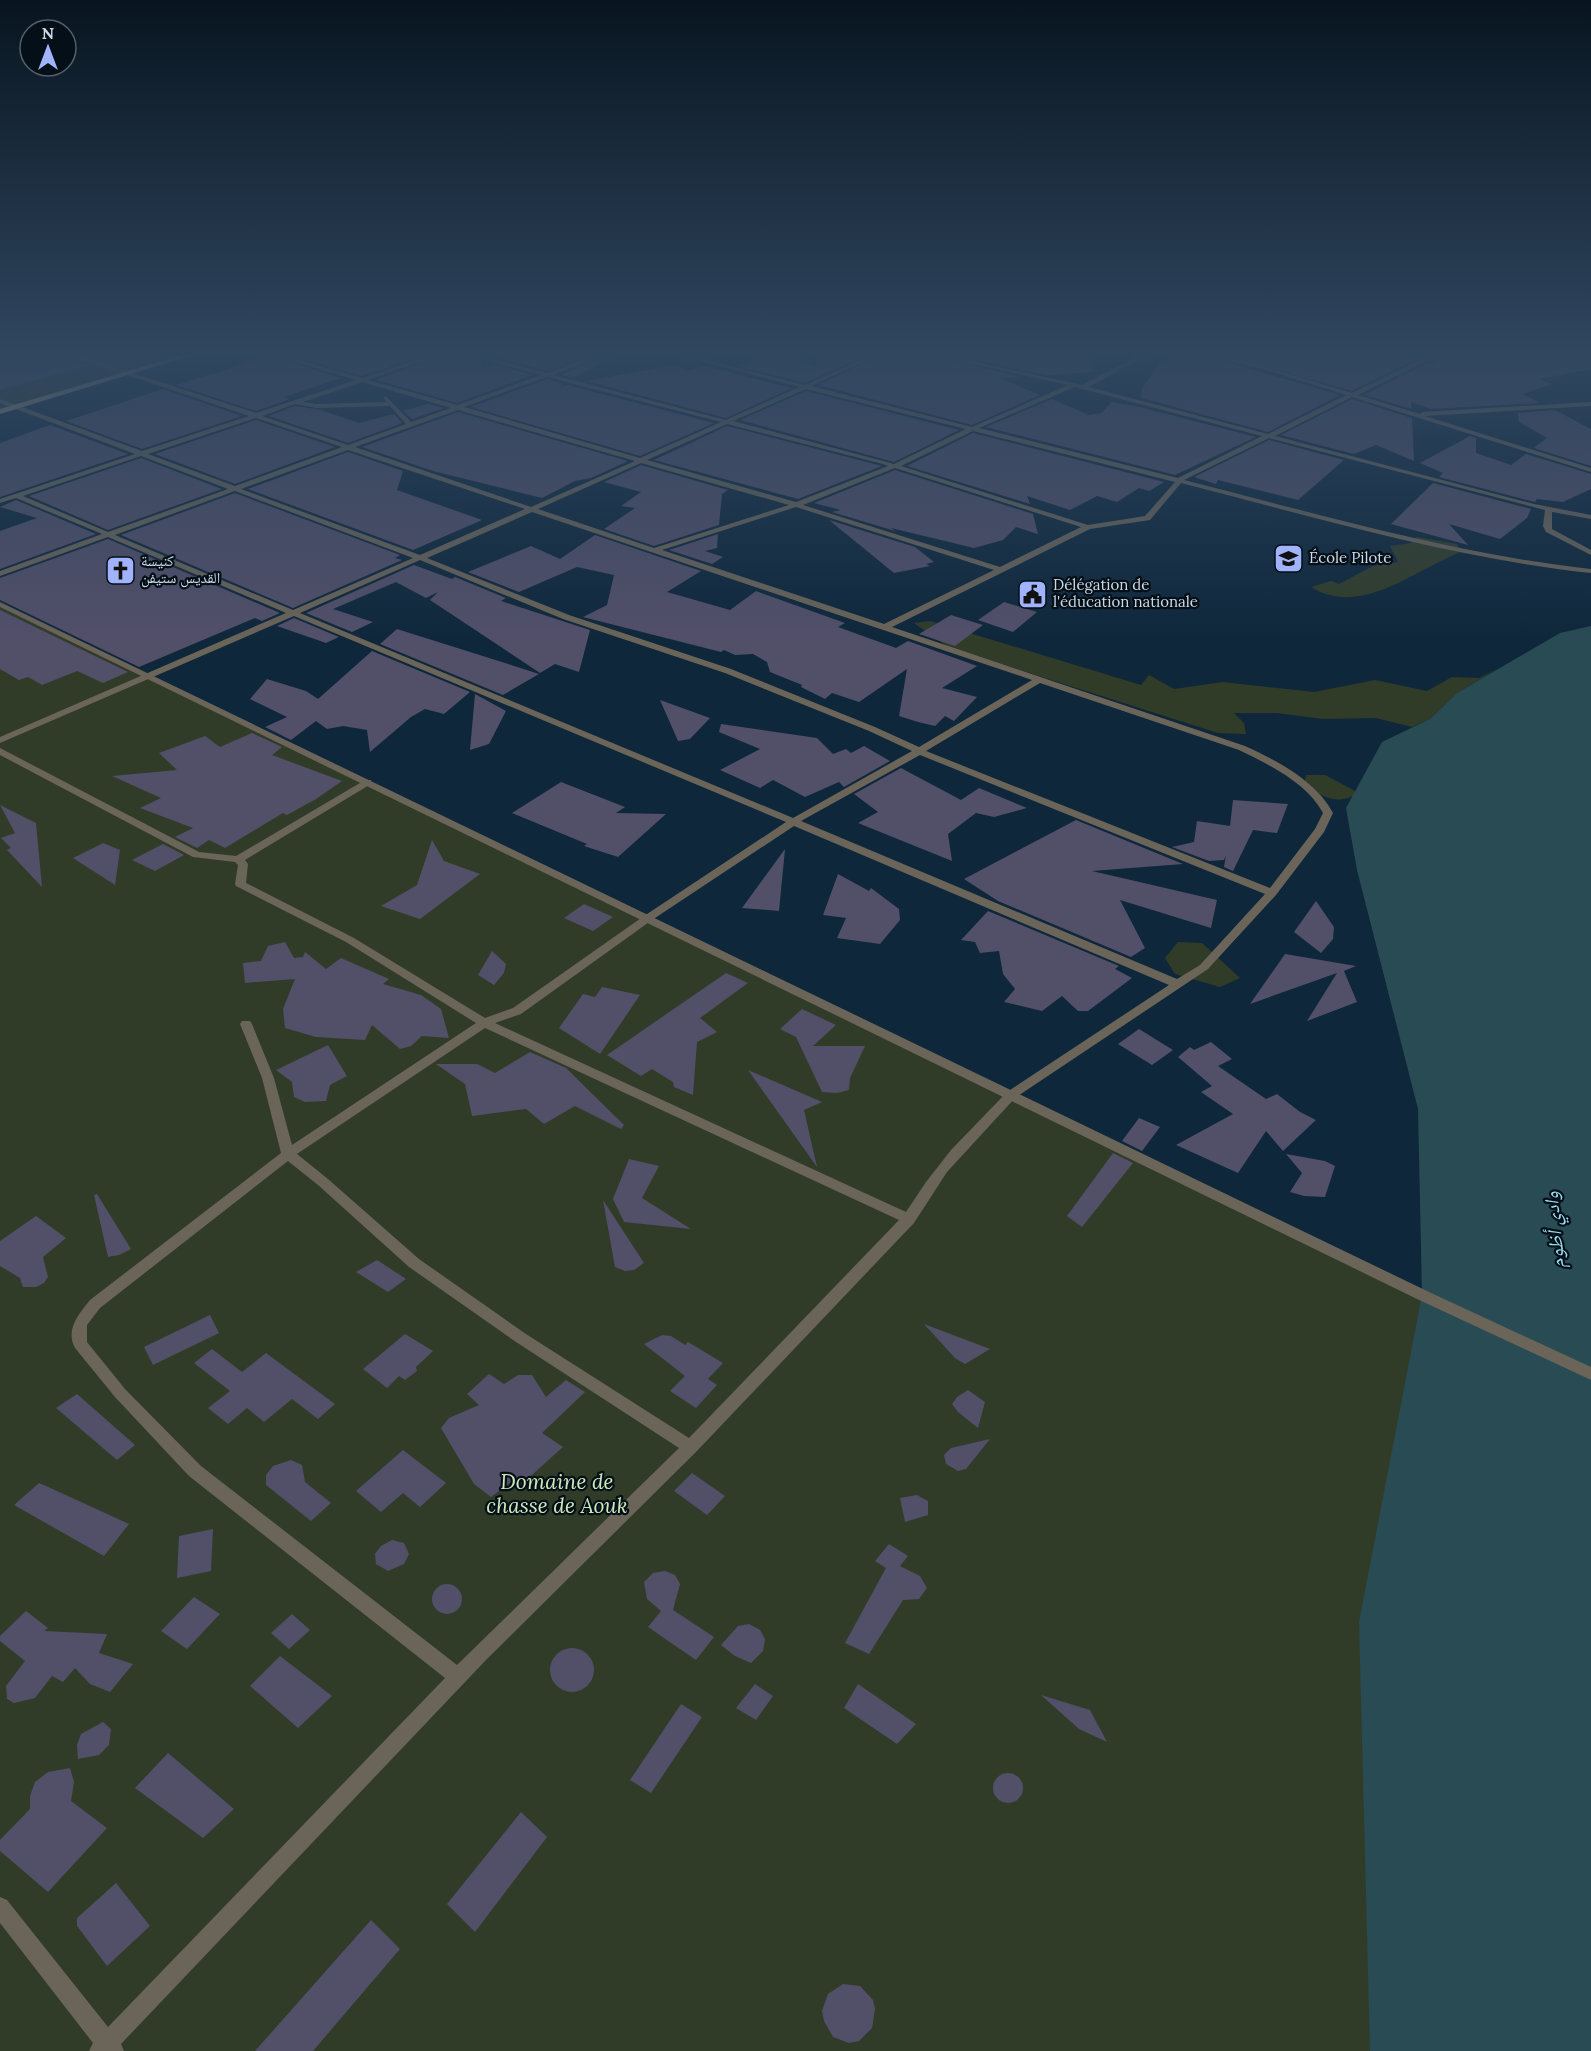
<svg xmlns="http://www.w3.org/2000/svg" width="1591" height="2051" font-family="Lora,'Noto Naskh Arabic',serif">
  <style>
    .green { fill: #313c28 }
    .water { fill: #294b54 }
    .building { fill: #524f69 }
    .lines { fill: none; stroke-linecap: round; stroke-linejoin: round }
    .minor { fill: #6a6459; fill-rule: evenodd }
    .tertiary { fill: #6a6459; fill-rule: evenodd }
    .primary { fill: #b1a38c; fill-rule: evenodd }
    .labels { text-anchor: middle; stroke-width: 4.5; stroke-linejoin: round; paint-order: stroke }
    .far-poi-label { font-size: 15px; fill: #cbd9e7; stroke: #050f18; text-anchor: start }
    .water-label { font-size: 20px; font-style: italic; fill: #9addf0; stroke: #050f18 }
    .near-park-label { font-size: 21px; font-style: italic; fill: #cdebb9; stroke: #050f18 }
  </style>
  <rect width="100%" height="100%" fill="#0e273b"/>
  <path class="green" d="M0 355H189L0 412Z
    M1417 537 1457 544 1461 552C1414 570 1361 618 1311 587L1331 581 1339 584 1373 566 1398 562 1390 546 1411 543Z
    M0 603 1422 1295 1591 2051H0Z
    M930 621 1141 685 1149 675 1174 689 1223 682 1314 692 1375 680 1427 691 1452 677 1479 678 1499 668 1457 693 1430 719 1412 727 1376 718 1323 719 1277 713H1234L1244 723 1246 734 1218 733 948 647 914 623Z
    M1306 775H1325L1359 793C1336 806 1327 797 1304 787Z
    M1178 942 1202 943 1240 978 1220 987 1175 974 1165 958Z"/>
  <path class="water" d="M1591 626V2051H1370L1359 1622 1422 1295 1418 1109 1357 870 1346 808 1382 742 1430 719 1457 693 1560 633Z"/>
  <path class="building" d="M0 355H49L90 365 0 390Z
    M289 355H425L362 376Z
    M442 355H465L482 361 483 368 493 364 533 375 457 403 376 380Z
    M520 355H591L547 371 505 360Z
    M607 355H615L574 378 560 375Z
    M771 355H791L816 366 817 355H867L805 383 738 366Z
    M881 355H931L1021 377 1000 378 1040 395 972 425 818 385Z
    M953 355H1092L1093 372 1047 375Z
    M1181 355H1202L1340 395 1268 432 1141 398 1142 389 1159 363Z
    M1223 355H1366L1382 359 1389 355 1414 360 1352 391Z
    M1435 355H1591V369L1540 379 1552 384 1523 394 1540 403 1431 409 1411 402 1412 409 1364 395 1428 363 1434 364Z
    M270 356 341 378 284 397 290 399 256 411 176 385Z
    M675 365 686 371 704 366 792 388 726 418 586 381Z
    M547 379 564 384 560 386 567 385 714 423 640 456 471 407Z
    M163 389 242 416 142 449 66 421Z
    M806 391 959 430 894 462 740 420Z
    M1052 399 1089 415 1101 413 1112 402 1140 407 1256 437 1175 475 986 427Z
    M1352 399 1412 418 1414 461 1376 445 1354 454 1281 435Z
    M428 404 444 408 412 419 403 411Z
    M295 406 321 410 359 423 394 414 402 423 348 443 269 416Z
    M1555 410 1591 429V466L1534 448 1547 438 1519 422 1518 413Z
    M458 412 628 461 591 478 575 481 542 498 433 471 362 447Z
    M256 420 335 447 235 484 155 454Z
    M50 425 128 454 0 497V443Z
    M727 426 882 466 798 499 654 460Z
    M973 433 1164 482 1149 491 1139 488 1117 502 1097 496 1070 510 1027 496 1030 504 907 466Z
    M1470 436 1476 438V453L1511 465 1526 454 1591 474V489L1563 502 1537 499 1535 502 1439 477 1443 473 1420 463Z
    M1269 440 1344 460 1298 500 1218 480 1216 484 1194 477Z
    M348 452 403 471 397 490 482 520 413 550 248 489Z
    M141 458 222 489 108 530 29 496Z
    M641 465 728 490 722 494 719 525 654 546 604 529 635 508 621 506 641 492 604 482Z
    M895 470 1033 514 1038 534 1016 527 1003 540 974 548 891 528 895 531 832 512 841 510 814 503Z
    M1433 483 1531 509 1527 518 1500 539 1449 524 1468 545 1391 524Z
    M235 493 400 555 395 558 402 560 293 608 121 535Z
    M16 500 96 534 0 569V531L37 518 0 507Z
    M829 520 915 547 934 562 926 564 930 566 894 573Z
    M718 534 717 548 705 551 723 557 712 564 669 550Z
    M595 535 701 571 667 592 730 610 756 591 845 623 838 627 896 648 908 641 977 666 942 688 977 697 954 721 945 716 935 726 918 722 899 716 907 669 859 702 832 693 825 699 801 687 802 685 770 672 767 662 753 654 735 655 724 650 721 652 583 617 607 605 614 575 577 567 519 592 468 572 531 546 560 559Z
    M108 539 280 613 262 621 255 618 139 667 0 600V578Z
    M414 565 452 579 455 577 506 598 501 601 590 630 579 672 555 664 540 673 430 600 438 592 426 598 396 582 333 609 373 622 352 632 306 613Z
    M1004 602 1037 612 1013 632 978 620Z
    M0 610 128 672 103 683 77 671 42 685 28 677 19 680 0 669Z
    M951 615 983 625 955 646 919 634Z
    M294 618 339 637 326 643 277 626Z
    M397 629 505 663 539 674 503 695 380 644Z
    M372 651 470 692 444 714 425 709 411 717 370 752 367 730 343 726 327 729 316 721 291 740 265 727 287 717 250 699 267 679 306 691 318 699Z
    M475 694 506 711 489 744 470 750Z
    M660 700 710 718 690 739 678 741Z
    M721 724 817 738 833 754 846 749 851 753 864 746 890 761 844 787 839 782 805 797 773 780 760 788 720 770 760 749 719 732Z
    M252 733 282 747 272 755 342 781 316 799 287 815 283 813 225 848 209 840 197 848 175 837 193 828 140 808 161 798 112 776 177 770 159 753 205 736 220 747Z
    M901 768 961 800 979 788 1027 808 994 817 976 813 948 834 952 861 858 823 878 812 854 794Z
    M561 782 625 807 616 813 666 814 618 857 584 846 587 844 512 813Z
    M1233 800 1288 804 1277 833 1253 830 1233 871 1224 867 1226 855 1224 860 1209 861 1172 847 1194 842 1197 821 1230 826Z
    M0 805 36 823 42 887 7 850 11 848 1 838 15 833Z
    M1076 820 1183 864 1092 871 1217 900 1211 928 1120 900 1145 948 1131 957 998 901 964 879Z
    M432 840 444 861 480 874 420 919 381 906 417 885Z
    M103 843 120 850 115 885 73 858Z
    M163 844 184 855 155 871 132 860Z
    M785 849 779 911 742 908Z
    M838 874 869 891 871 888 899 909 900 920 880 944 837 938 846 918 823 915Z
    M1316 901 1334 927 1333 939 1321 953 1294 932Z
    M584 904 613 917 593 931 564 918Z
    M988 911 1119 966 1115 969 1132 978 1088 1011H1078L1062 996 1042 1011 1004 1002 1015 989 1003 974 999 951 980 953 975 942 961 940Z
    M285 942 294 958 303 957 305 952 326 969 341 958 389 979 383 984 421 995 441 1009 449 1038 422 1036 411 1046 400 1049 372 1025 365 1040 316 1037 285 1028 283 1009 295 979 245 983 243 963 261 961 268 946Z
    M492 951 506 964 504 973 494 985 478 975Z
    M1285 954 1356 966 1344 971 1357 1002 1307 1021 1337 973 1250 1004Z
    M726 973 748 983 700 1018 717 1032 697 1042 693 1095 674 1087 673 1082 652 1069 641 1076 607 1055Z
    M602 987 640 995 600 1054 559 1028 583 994 595 997Z
    M802 1009 836 1025 813 1046H865L850 1078 849 1090 837 1093 822 1092 796 1037 780 1029Z
    M1139 1029 1173 1050 1152 1065 1118 1044Z
    M1211 1042 1232 1059 1218 1066 1266 1099 1277 1094 1300 1112 1316 1120 1283 1151 1266 1131 1238 1173 1176 1145 1233 1114 1201 1092 1212 1086 1178 1057 1190 1047 1194 1050Z
    M328 1045 347 1076 330 1085 326 1101 305 1102 294 1097 292 1082 276 1070Z
    M530 1052 566 1068 624 1125 621 1129 575 1106 544 1124 526 1109 472 1116 465 1084 436 1064H477L495 1073Z
    M748 1070 822 1102 804 1110 817 1167Z
    M1139 1118 1160 1127 1142 1151 1122 1141Z
    M1113 1153 1133 1163 1082 1227 1067 1216Z
    M1286 1154 1325 1161 1335 1166 1325 1197 1304 1196 1290 1192 1302 1173Z
    M629 1159 659 1166 642 1198 691 1229 624 1222 613 1199Z
    M97 1194 131 1249 119 1255 108 1257 94 1195Z
    M603 1200 644 1263 634 1270 625 1271 615 1267Z
    M36 1216 66 1238 43 1257 48 1277 44 1283 36 1287H23L20 1278 0 1266V1241Z
    M377 1260 406 1279 388 1292 356 1272Z
    M210 1315 219 1333 153 1365 144 1347Z
    M924 1324 990 1349 965 1364 955 1358Z
    M405 1334 433 1351 416 1367 417 1371 405 1380 399 1376 387 1388 363 1369Z
    M662 1335 671 1336 685 1345 688 1342 723 1363 708 1379 717 1385 696 1408 670 1391 685 1376 644 1344Z
    M212 1349 242 1372 266 1353 335 1404 318 1419 292 1399 264 1422 247 1408 228 1424 208 1408 230 1391 194 1363Z
    M489 1374 504 1384 518 1375H532L546 1397 566 1380 585 1392 542 1433 563 1447 524 1482 519 1476 491 1497 474 1484 441 1428 449 1418 479 1405 467 1394Z
    M968 1390 985 1402 978 1428 958 1412 952 1404 957 1397Z
    M77 1394 135 1445 117 1460 56 1408Z
    M990 1439 966 1469 958 1471 946 1464 944 1455 951 1448Z
    M403 1450 446 1483 420 1507 403 1493 381 1512 356 1491Z
    M291 1460 302 1465 305 1482 331 1503 311 1521 266 1485V1475L273 1466Z
    M692 1473 725 1496 707 1515 674 1491Z
    M39 1483 46 1486 129 1524 104 1556 14 1505Z
    M917 1495 928 1501V1515L905 1522 900 1498Z
    M213 1529 211 1571 177 1578 179 1536Z
    M392 1540 404 1543 409 1554 404 1564 388 1571 376 1564 375 1554 381 1546Z
    M889 1544 908 1556 900 1566 920 1576 927 1588 919 1599 903 1600 869 1654 845 1643 886 1568 875 1561Z
    M665 1571 675 1575 680 1584 673 1610 714 1637 696 1660 648 1627 661 1611 647 1599 644 1582 653 1573Z
    M432 1599a15 15 0 1 1 30 0a15 15 0 1 1-30 0Z
    M194 1597 220 1614 187 1649 161 1631Z
    M26 1611 48 1628 44 1631 107 1634 99 1653 133 1664 110 1692 90 1684 75 1668 63 1682 52 1676 35 1698 14 1703 7 1699 6 1686 25 1661 0 1641V1636Z
    M292 1614 310 1630 289 1649 271 1633Z
    M749 1624 760 1630 765 1639 763 1651 751 1663 735 1656 721 1645 738 1626Z
    M550 1670a22 22 0 1 1 44 0a22 22 0 1 1-44 0Z
    M280 1656 332 1696 298 1728 250 1686Z
    M755 1684 773 1696 756 1720 736 1708Z
    M858 1684 916 1724 897 1744 844 1708Z
    M1041 1695 1090 1710 1107 1742 1079 1729Z
    M681 1704 702 1717 651 1793 630 1780Z
    M103 1722 111 1729 109 1745 99 1755 78 1759 77 1745 81 1734Z
    M168 1753 234 1809 203 1838 135 1788Z
    M70 1768 74 1782 71 1801 107 1828 48 1892 0 1851V1840L30 1809V1796L35 1782 48 1772Z
    M993 1788a15 15 0 1 1 30 0a15 15 0 1 1-30 0Z
    M521 1812 547 1837 475 1932 447 1904Z
    M116 1883 150 1926 107 1966 77 1926V1918Z
    M371 1920 400 1949 313 2051H255Z
    M843 1984 860 1986 873 2000 875 2009 872 2028 859 2041 849 2043 833 2037 824 2021 822 2011 828 1994Z"/>
  <g class="lines">
    <path class="minor" d="M68 355H77L256 413 356 380 272 355H281L362 378 432 355H440L368 380 457 405 541 375 467 355H476L547 373 597 355H605L553 375 726 420 799 387 677 355H686L805 385 872 355H879L811 386 972 427 1068 385 933 355H943L1082 385 1140 355H1147L1089 387 1268 434 1346 395 1260 368 1204 355H1214L1263 366 1352 393 1424 358 1408 355 1432 356 1429 360 1358 395 1420 414 1423 412 1591 402V406L1425 416 1591 468V472L1352 397 1275 436 1534 504 1591 515V519L1552 512V529L1591 550V555L1546 532 1543 526 1545 510 1269 438 1184 480C1319 514 1453 554 1591 569V573C1452 558 1317 518 1181 483L1150 520 1090 529 892 627 1245 746C1278 761 1316 781 1333 813L1324 832 1276 895 1208 969 1015 1098 947 1172 914 1223 696 1452 486 1660 121 2044 124 2051H89L93 2043 0 1923V1897L7 1900 108 2027 445 1678 189 1476 115 1397 75 1348C65 1329 79 1314 90 1300L281 1153 262 1078 240 1024 242 1021H250L252 1024 274 1078 292 1145 476 1023 346 942 236 886 235 884 238 865 235 862 193 857 0 755V748L199 852 236 856 365 780H371V784L245 860 248 864 246 883 354 938 485 1018 513 1008 644 916 786 822 294 616 0 743V737L286 613 108 537 0 576V571L102 534 16 498 0 503V499L135 454 0 403V399L142 451 249 416ZM547 377 721 422 640 458 464 407ZM362 382 451 408 411 422 386 396 383 398 386 402 317 404 303 402ZM1075 387 1082 389 1262 436 1178 478 979 428ZM806 389 966 429 894 464 733 421ZM295 404 317 408 390 406 406 424 348 445 262 416ZM458 410 635 461 531 507 355 447ZM256 418 342 447 235 486 148 454ZM727 424 883 464 888 466 796 502 647 460ZM973 431 1175 482 1145 516 1088 525 901 466ZM348 450 525 509 420 555 241 489ZM141 456 228 489 108 532 23 496ZM641 463 789 505 654 548 538 509ZM895 468 1081 527 1000 567 803 505ZM235 491 413 558 293 610 115 535ZM796 507 994 570 884 624 662 550ZM532 512 1032 680 919 747 875 727 731 669 569 615 427 558ZM420 560 563 619 725 673 869 731 912 751 793 818 300 613ZM1040 683 1239 750C1268 764 1307 783 1323 813L1315 829 1270 888 926 751ZM920 755 1265 894 1200 965 1177 979 801 821ZM794 826 1169 985 1007 1092 951 1150 926 1182 906 1212 495 1023 521 1014 652 920ZM485 1028 899 1220 689 1438 526 1334 419 1259 328 1179 297 1154ZM288 1161 318 1185 409 1267 516 1342 679 1448 457 1665 201 1466 125 1389 87 1342V1325L100 1308Z"/>
    <path class="tertiary" d="M0 602 1427 1291 1591 1367V1380L1417 1299 0 607Z"/>
    <path class="primary" d="M182 355H193L0 414V409Z"/>
  </g>
  <linearGradient id="sky" x2="0" y2="1"><stop stop-color="#081520"/><stop offset="0.55" stop-color="#304760"/><stop offset="1" stop-color="#304760" stop-opacity="0"/></linearGradient>
  <rect width="1591" height="642" fill="url(#sky)"/>
  <defs>
    <symbol id="school-square" viewBox="-11 -11 22 22"><rect x="-9" y="-9" width="18" height="18" rx="4" fill="#a1b3fd" stroke="#050f18"/><path d="M0-5L7-2L0 1L-7-2ZM-4 1L0 2.5L4 1V4Q0 6-4 4Z" fill="#111"/></symbol>
    <symbol id="church-square" viewBox="-11 -11 22 22"><rect x="-9" y="-9" width="18" height="18" rx="4" fill="#a1b3fd" stroke="#050f18"/><path d="M-1.2-6h2.4v3.5h3.3v2.4h-3.3V6h-2.4V-.1h-3.3v-2.4h3.3Z" fill="#111"/></symbol>
    <symbol id="civic-square" viewBox="-11 -11 22 22"><rect x="-9" y="-9" width="18" height="18" rx="4" fill="#a1b3fd" stroke="#050f18"/><path d="M-.6-6.5H3V-4.5H.6V-3L4-1V1h2V6H-6V1h2V-1L-.6-3ZM-1.2 2.5V6h2.4V2.5Z" fill="#111"/></symbol>
  </defs>
  <g fill-rule="evenodd">
    <use href="#school-square" x="1272" y="542" width="33" height="33"/>
    <use href="#church-square" x="104" y="554" width="33" height="33"/>
    <use href="#civic-square" x="1016" y="578" width="33" height="33"/>
  </g>
  <g class="labels">
    <g class="far-poi-label">
      <text x="1309" y="563">École Pilote</text>
      <text x="141" y="566">كنيسة<tspan x="141" dy="17">القديس ستيفن</tspan></text>
      <text x="1053" y="590">Délégation de<tspan x="1053" dy="17">l'éducation nationale</tspan></text>
    </g>
    <g class="water-label">
      <text transform="translate(1554 1230) rotate(-95)" y="7">وادي أظوم</text>
    </g>
    <g class="near-park-label">
      <text x="557" y="1489">Domaine de<tspan x="557" dy="24">chasse de Aouk</tspan></text>
    </g>
  </g>
  <g transform="translate(48 48)"><circle r="28" fill="#050f18" stroke="#54606b" stroke-width="1.5"/>
  <path d="M0-4.5L10 22L0 15L-10 22Z" fill="#a1b3fd"/>
  <text y="-9" font-size="16" font-weight="bold" text-anchor="middle" fill="#cbd9e7">N</text>
  </g>
</svg>
